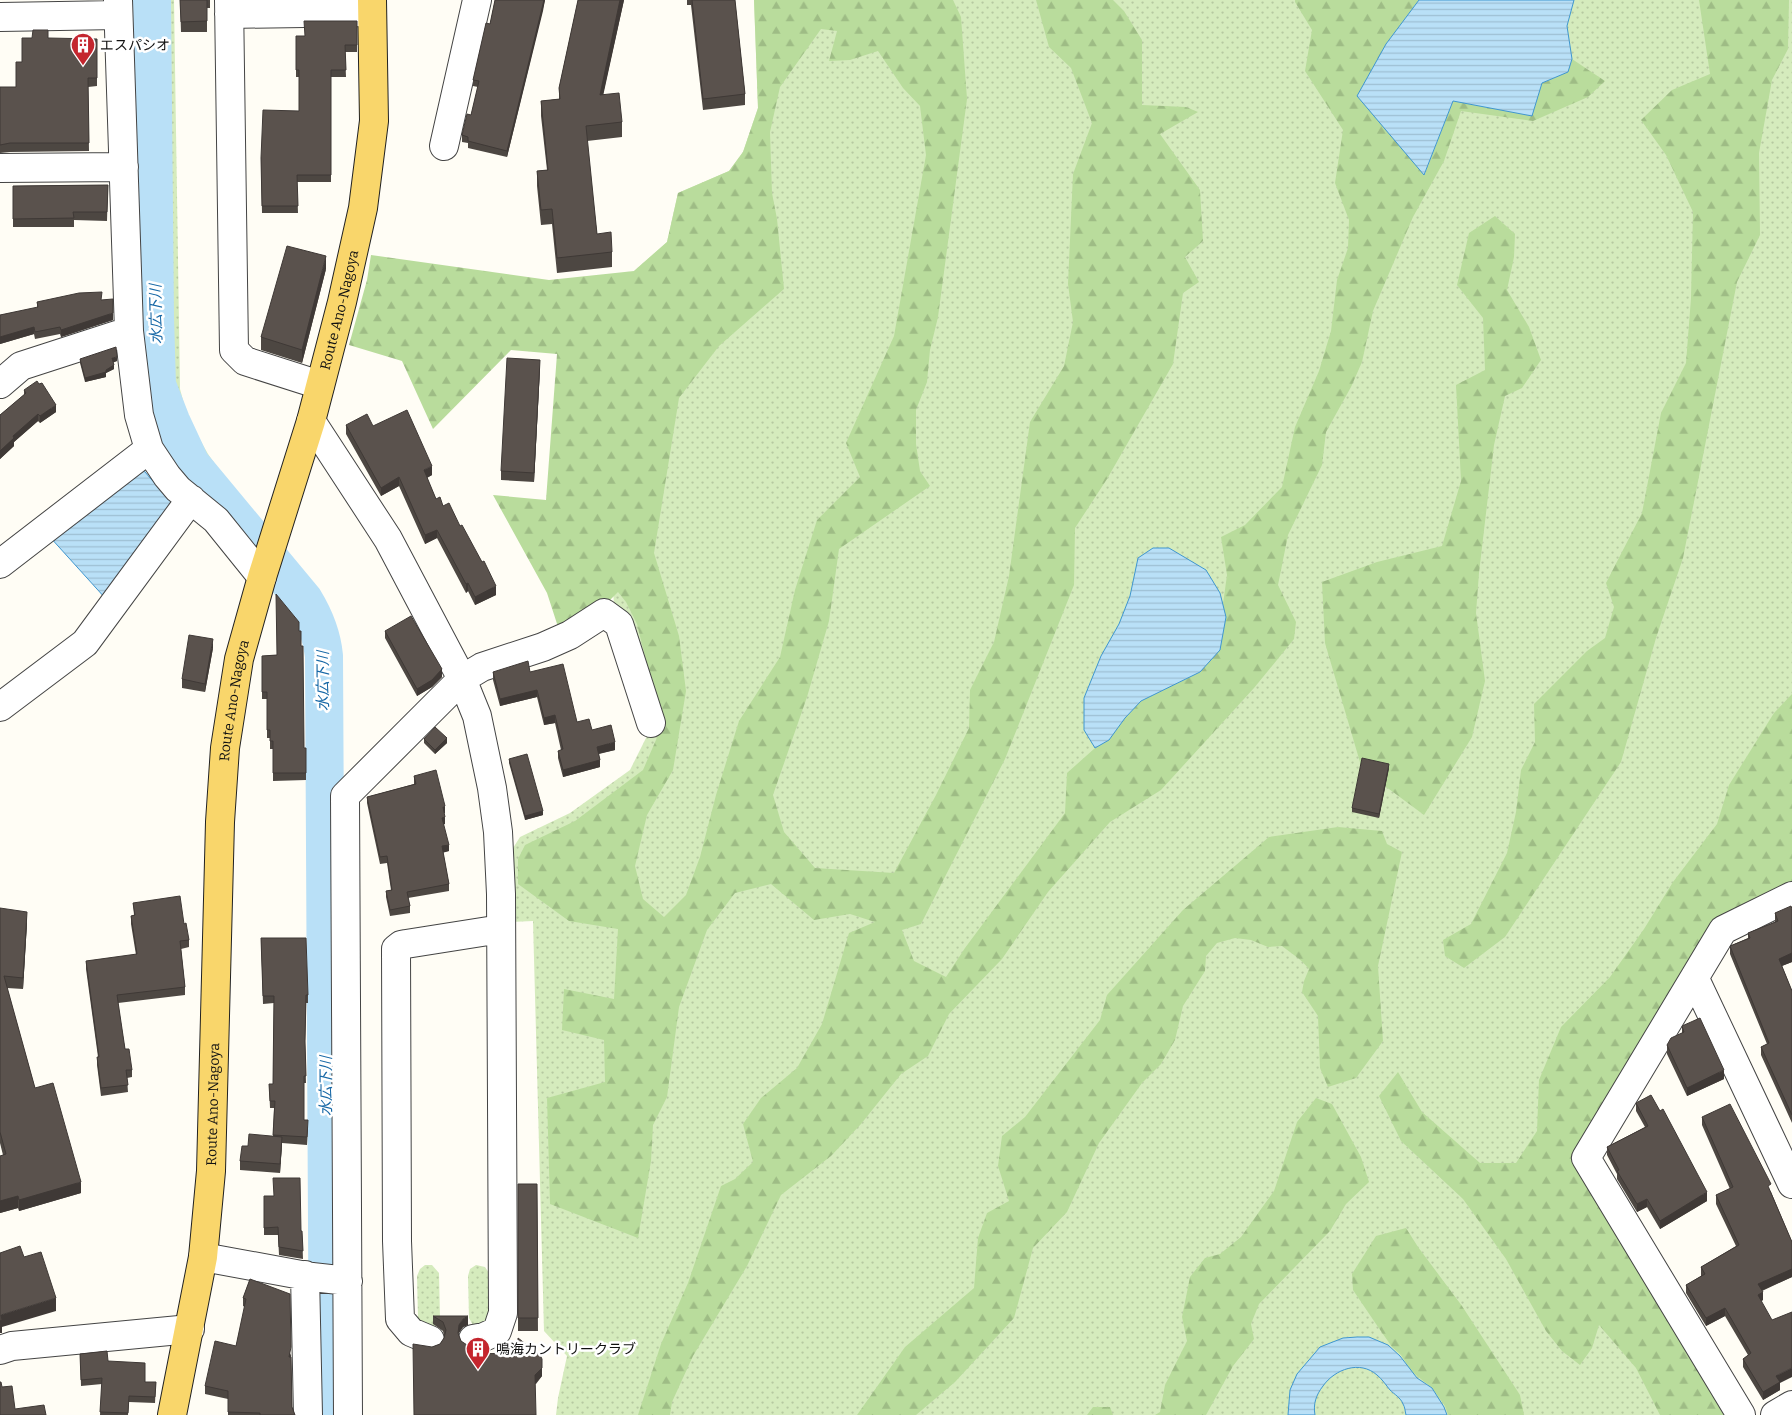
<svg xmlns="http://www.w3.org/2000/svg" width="1792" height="1415" font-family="Bitter,'Noto Sans JP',serif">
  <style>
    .grass { fill: url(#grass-dots) }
    .forest { fill: url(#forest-firs); fill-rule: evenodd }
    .water { fill: url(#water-rules); stroke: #3f96cf }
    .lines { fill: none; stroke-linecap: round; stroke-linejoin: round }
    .river { stroke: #b9e0f7; stroke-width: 38 }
    .minor-casing { stroke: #444; stroke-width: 30 }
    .major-casing { stroke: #222; stroke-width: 30 }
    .minor { stroke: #fff; stroke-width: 28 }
    .major { stroke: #f9d66b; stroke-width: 28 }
    .wall { fill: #4d4742 }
    .shaded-wall { fill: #3f3936 }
    .building { fill: #5a524d; stroke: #3f3936 }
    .labels { text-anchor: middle; stroke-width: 5; stroke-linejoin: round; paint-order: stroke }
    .poi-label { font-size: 14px; fill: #111; stroke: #fff; text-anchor: start }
    .street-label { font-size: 14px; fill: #111; stroke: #fff }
    .water-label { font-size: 15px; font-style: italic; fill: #1768a6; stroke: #fff }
  </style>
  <defs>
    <pattern id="grass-dots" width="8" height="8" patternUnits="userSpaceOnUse" patternTransform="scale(1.25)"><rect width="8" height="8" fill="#d5ebbd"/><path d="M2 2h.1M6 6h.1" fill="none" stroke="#b6c8a1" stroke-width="1.8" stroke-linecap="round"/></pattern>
    <pattern id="forest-firs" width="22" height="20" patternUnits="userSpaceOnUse" patternTransform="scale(1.25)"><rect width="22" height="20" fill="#b9dc9c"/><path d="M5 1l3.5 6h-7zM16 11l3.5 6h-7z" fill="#9ebc85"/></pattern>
    <pattern id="water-rules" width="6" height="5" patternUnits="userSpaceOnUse" patternTransform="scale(1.25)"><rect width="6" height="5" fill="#b9e0f7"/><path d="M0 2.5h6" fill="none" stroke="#9ebfd3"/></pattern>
  </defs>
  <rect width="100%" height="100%" fill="#fffdf5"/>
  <path class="grass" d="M157 0H174L180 389 188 419 208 454 224 477 264 525 259 541C224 497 177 445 164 390 160 373 160 357 160 340Z
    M754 0H1792V884L1716 924 1575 1159 1729 1415H556L558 1398 567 1356 544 1331 533 921 511 922 508 856 520 837 570 813 630 770 649 732 614 606 612 569 634 271 667 242 678 193 729 171 743 152 758 108Z
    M425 1265H432L439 1273 440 1318 434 1327 419 1321 418 1318 417 1276 420 1269Z
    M476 1265 485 1267 489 1273V1322L474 1327 469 1318 468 1276 470 1269Z"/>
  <path class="forest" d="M754 0H953L961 17 967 99 938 317 930 350 927 382 916 410V444L920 471 930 486 839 549 829 621 807 697 773 795 784 832 815 868 894 873 936 795 969 728 970 690 994 642 1009 576 1030 422 1064 366 1073 322 1068 284 1073 174 1092 123 1071 68 1049 47 1036 0H1113L1124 11 1142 40V105L1186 107 1198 112 1160 134 1200 190 1203 241 1185 257 1199 282 1183 293 1173 364 1107 479 1075 528 1074 585 1005 759 921 924 902 930 914 961 946 977 965 948 1065 813 1067 773 1095 748 1141 701 1200 672 1223 604 1227 575 1221 537 1245 525 1282 487 1295 427 1319 371 1331 331 1337 280 1348 248 1349 220 1335 183 1343 130 1305 71 1312 30 1295 2V0H1419L1386 44 1425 174 1453 101 1532 116 1542 83 1568 72 1572 59 1605 81 1588 97 1533 121 1461 111 1444 161 1413 217 1373 311 1362 362 1351 387 1326 432 1322 465 1288 535 1278 585 1296 622 1294 639 1254 688 1161 790 1110 822 1048 892 1002 959 949 1014 928 1056 901 1074 861 1124 831 1156 781 1195 747 1266 693 1356 672 1402 670 1415H638L661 1344 688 1283 721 1186 735 1179 753 1162 743 1124 761 1098 797 1068 822 1024 849 933 875 922 850 914 814 920 771 884 735 893 707 930 679 1007 667 1097 653 1125 651 1161 638 1238 550 1204 547 1098 605 1082 604 1040 562 1030 564 989 614 999 618 929 569 921 518 884V859L525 845 575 821 643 770 662 726 637 624 626 602 618 592 607 603 560 633 547 593 493 495 546 500 557 354 511 350 433 429 402 361 349 345 367 280 371 255 549 280 634 271 667 242 678 193 729 171 743 152 758 108ZM821 29 837 31 829 61 850 60 878 51 903 88 920 106 926 155 894 336 846 443 860 477 817 520 795 590 780 657 739 721 716 795 700 857 686 895 664 917 643 899 635 866 647 815 673 770 686 691 679 636 654 553 679 398 719 346 784 289 777 219 772 193 770 132 780 87Z
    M1699 0H1789L1788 49 1772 80 1759 153 1760 235 1737 282 1683 558 1656 638 1621 762 1505 937 1464 968 1445 956 1443 940 1471 924 1507 853 1516 812 1521 770 1535 742 1534 704 1587 651 1605 638 1614 607 1606 583 1642 513 1661 413 1686 363 1691 298 1693 212 1666 155 1641 120 1672 90 1710 74Z
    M1495 216 1515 234 1514 257 1507 290 1529 327 1541 360 1522 388 1505 396 1494 445 1479 573 1476 613 1485 681 1472 737 1424 815 1362 769 1325 643 1322 582 1377 562 1442 546 1461 481 1456 385 1485 370 1483 318 1457 285 1469 233Z
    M1792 694V884L1716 924 1575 1159 1729 1415H1660L1636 1368 1599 1325 1592 1348 1580 1365 1562 1351 1546 1331 1506 1259 1463 1199 1401 1141 1379 1096 1398 1072 1422 1112 1480 1163H1516L1537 1131 1539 1080 1561 1027 1610 977 1644 929 1673 882 1717 824 1729 785 1774 713Z
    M1338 827 1382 831 1387 844 1402 852 1378 966 1383 1041 1356 1078 1328 1087 1320 1068 1318 1016 1302 992 1304 981 1309 969C1300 958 1293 955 1282 946L1268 947 1251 940 1235 938 1217 943 1206 956 1205 971 1183 1006 1175 1040 1161 1064 1142 1083 1099 1143 1067 1212 1033 1248 1014 1318 955 1382 916 1415H857L905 1347 974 1288 978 1238 987 1213 1009 1201 998 1166 1002 1136 1025 1117 1100 1020 1107 995 1183 910 1269 837Z
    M1316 1098 1332 1104 1361 1157 1369 1182 1346 1204 1330 1231 1259 1304 1251 1324 1254 1339 1233 1366 1206 1415H1155L1160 1412 1165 1385 1187 1341 1182 1317 1190 1277 1205 1258 1220 1254 1241 1237 1274 1191 1297 1122Z
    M1406 1228 1418 1247 1462 1306 1520 1395 1524 1415H1448L1445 1406 1432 1388 1411 1371 1401 1355 1392 1347 1376 1324 1353 1290 1352 1274 1376 1236Z
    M1093 1407H1110L1113 1415H1087Z"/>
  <path class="water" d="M1419 0H1574L1567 26 1572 59 1568 72 1542 83 1532 116 1453 101 1424 175 1357 96 1386 44Z
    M140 465C151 481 162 491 178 502L106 599 49 536Z
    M1153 548H1169L1206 570 1220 593 1226 617 1220 650 1200 672 1141 701 1125 718 1109 740 1095 748 1084 730V698L1101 656 1119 624 1130 596 1138 558Z
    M1357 1337H1369L1388 1345 1400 1356 1417 1378 1432 1388 1444 1407 1447 1415H1406C1405 1411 1405 1407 1403 1404 1401 1398 1394 1394 1390 1390 1386 1385 1382 1379 1377 1375 1360 1360 1335 1369 1323 1386 1316 1395 1313 1404 1315 1415H1288L1290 1390 1297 1374 1320 1347 1343 1338Z"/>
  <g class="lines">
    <path class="river" d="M152 0 155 317 157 385 171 421 191 464 304 600C315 618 322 635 324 656L328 1415"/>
    <defs>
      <path id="minor" d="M118 0 129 331 139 415 149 449 167 476 178 489 216 520 262 577
        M229 0 234 350 245 361 320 385
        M229 14 372 12
        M0 17 118 15
        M444 146 477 0
        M0 168 124 167
        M0 384 21 366 129 331
        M311 421 388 539 462 679 345 796 348 1415
        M0 564 149 449
        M0 707 85 643 191 499
        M1695 979 1792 1184
        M203 1257 312 1277 348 1281
        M305 1275 308 1415
        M473 1339 484 1337 497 1331 503 1313 501 894 498 832 492 788 477 716 462 679 482 667 543 647 570 635 604 613 619 624 651 723
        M430 1340 411 1332 400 1319 397 1241 396 949 401 945 406 944 501 929
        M0 1350 12 1346 190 1329
        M1741 1415 1586 1158 1723 930 1792 896
        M1775 1415 1792 1405"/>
      <g id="major">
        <path id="s1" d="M172 1415 203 1257 211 1171 220 822 225 748 239 659 262 577 311 421 342 302 363 208 374 121 372 0"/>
      </g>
    </defs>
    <use href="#minor" class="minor-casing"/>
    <use href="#major" class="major-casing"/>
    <use href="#minor" class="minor"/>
    <use href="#major" class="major"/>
  </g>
  <path class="wall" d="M180 0H210V8H207V32H181Z
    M495 0H545L507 157 468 148V143L462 142V135L471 115 478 87 473 86V80L490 24Z
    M578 0H624L603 94 622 122V137L587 141 597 234 612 252V267L557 273 552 224 541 225 537 186V171L547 170 541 116V101L559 99V88Z
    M687 0H735L745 94V105L703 110 691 5H687Z
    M357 21V52H345L346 77H331V182H297L298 213H262L261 158 299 111V77H296V36H305Z
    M97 39V86L88 87 89 151 10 152 0 153V87H16L22 62Z
    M108 185 107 221 74 220V227H13V186Z
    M326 269 302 363 261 350V337Z
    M101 300 113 320 61 337 60 334 35 339 34 334 0 344V315L37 308V302Z
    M80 359 117 361 113 362 114 369 106 373V377L85 382 80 363Z
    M540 368 534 482 501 480V471Z
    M24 390 56 412 40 423 38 421 14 442V446L0 459V415L24 395Z
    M346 425 373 426 432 475 427 478 436 499 443 506 460 526 482 562 496 595 475 605 468 591 466 593 437 538 425 544 399 486 381 496 346 434Z
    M299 631 304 748H306V780L273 781V749H270V738H267V699H262V656L277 655Z
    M385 631 442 677 432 687 417 696 385 638Z
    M213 648 205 692 182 688V679Z
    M493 672H530L577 722 592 730 615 750 599 754 600 767 563 777 558 758V751L561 750 555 723 544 725 537 697 500 706 493 680Z
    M424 739 447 743 435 754 424 743Z
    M509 759 543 815 525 820 509 763Z
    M1389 768 1379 818 1352 812V808Z
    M414 776 445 813H444L445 824H443L449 851 443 852 449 884V891L408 898 410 906V913L390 916 386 897V891L391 890 387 863 380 864 367 803V797L414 784Z
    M133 903 184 924 189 940V947L181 949 185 987V995L118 1003 125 1049 132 1070V1077L127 1078 128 1092 101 1096 97 1065V1057H98L86 969V961L136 955 131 924V916L134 915Z
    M0 908 27 923 23 989 7 988 35 1088 81 1193 19 1211 18 1208 0 1213V1156L3 1155 0 1143Z
    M1792 909V962L1782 966 1792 991V1123L1761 1055V1047L1767 1044 1730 954V946L1748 938V933L1775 922V913Z
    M261 938 308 995V1003H306L305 1044 306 1083H304V1120L308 1128 307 1145 282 1143 280 1173 240 1170V1161L248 1146 273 1136 274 1108H270L269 1084H273L274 1003 263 1004Z
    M1682 1026 1724 1079 1687 1096 1667 1054V1045L1682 1033Z
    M1636 1103 1707 1201 1660 1229 1647 1207 1637 1212 1617 1179V1174L1607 1155V1147L1645 1127 1636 1111Z
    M1702 1117 1771 1192 1792 1242V1277L1762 1291 1763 1300 1761 1301 1780 1383V1390L1763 1400 1743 1367V1359L1748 1355 1725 1316 1706 1326 1686 1293V1285L1701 1276V1267L1736 1246 1716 1204V1195L1730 1189 1702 1125Z
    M518 1184H537L538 1331H518Z
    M264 1196H274L301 1231H302L303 1259 279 1255 278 1235H264Z
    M250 1279 291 1355 292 1407 295 1415H228V1399L205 1394V1386L236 1346 245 1307 243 1306V1298Z
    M433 1316 468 1325 463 1327 458 1334 461 1341 473 1354 542 1359V1376L536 1384 432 1347 440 1344 444 1338V1336L443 1331 433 1324Z
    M80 1354 108 1361 145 1382H156L155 1403 129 1402 128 1415H100L102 1384 81 1386Z"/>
  <path class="shaded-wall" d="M544 0H545L543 11 507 157V151Z
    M620 0H624L600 110V95Z
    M326 256V269L302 363V350Z
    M113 313V320L61 337V330Z
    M34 327V334L0 344V337Z
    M117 357V361L112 363V358Z
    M540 360V368L534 482V473Z
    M114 365V369L106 373V377L85 382V378L106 370Z
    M56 405V412L40 423V416Z
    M38 414V421L14 442V446L0 459V451L13 436Z
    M432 466V475L424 479V470Z
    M399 477V486L381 496V488Z
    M437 530V538L425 544V535Z
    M468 583V591L466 593V584Z
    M496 586V595L475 605V597Z
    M213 639V648L205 692V684Z
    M442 669V677L432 687 417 696V689Z
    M537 690V697L500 706V699Z
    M555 715V723L544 725V718Z
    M447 738V743L435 754V750Z
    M615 742V750L597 754V747Z
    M600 760V767L563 777V770Z
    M1389 764V768L1379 818V814Z
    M445 806V813H443V807Z
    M543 811V815L525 820V816Z
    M445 817V824L442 825V818Z
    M449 845V851L442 853V846Z
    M27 912V923L23 989V978Z
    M1792 953V962L1779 967V959Z
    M1724 1070V1079L1687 1096V1088Z
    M282 1137V1145L280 1173V1164Z
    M81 1182V1193L19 1211V1200Z
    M1707 1192V1201L1660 1229V1221Z
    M18 1196V1208L0 1213V1201Z
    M1647 1199V1207L1637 1212V1204Z
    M1792 1269V1277L1758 1292V1284Z
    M1763 1292V1300L1758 1303V1295Z
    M56 1298V1311L2 1327V1333H0V1321L1 1315Z
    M1725 1308V1316L1706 1326V1318Z
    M468 1316V1325L463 1327 459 1333 458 1341 459 1325 463 1319Z
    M542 1368V1376L535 1384V1375Z
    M1792 1368V1377L1780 1383V1390L1763 1400V1392L1776 1376Z"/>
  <path class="building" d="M180 0H207V21L181 22Z
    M495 0H544L507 151 468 141V137L462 135 467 114 471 115 479 81 473 80 486 23 490 24Z
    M578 0H620L600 95 619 93 622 122 586 126 597 234 611 232 612 252 557 258 552 209 541 210 537 171 548 170 541 101 560 99 559 88Z
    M692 0H735L745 94 703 99Z
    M304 21H357V45H345L346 70H331V175H297L298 206H262L261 158 263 110 299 111V70H296V36H305Z
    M33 30H48V38L97 39V78H88L89 143H10L0 145V87H16V62H22V38H32Z
    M108 185 107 212H73L74 218 13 219V186Z
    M287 246 326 256 302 350 261 337Z
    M102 292 101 300 113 299V313L61 330 60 327 35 332 34 327 0 337V315L38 307 37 302 79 293Z
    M116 347 117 357 112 358 114 365 106 370V372L85 378 80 359Z
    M507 358 540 360 534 473 501 471Z
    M37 381 39 384 42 383 56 405 40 416 38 414 13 436 14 438 0 451V415L26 393 24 390Z
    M407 410 432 466 424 470 436 499 440 497 443 506 449 503 460 526 462 525 482 562 484 561 496 586 475 597 468 583 466 584 437 530 425 535 399 477 381 488 346 425 367 414 373 426Z
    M276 594 299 622V631H301V646H303L304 748H306V773H273V741H270V730H267V692H262V656L277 655Z
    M411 616 442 669 432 680 417 689 385 631Z
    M189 635 213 639 205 684 182 679Z
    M528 661 530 672 563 664 577 722 589 719 592 730 611 725 615 742 597 747 600 760 563 770 558 751 563 749 555 715 544 718 537 690 500 699 493 672Z
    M435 727 447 738 435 750 424 739Z
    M527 754 543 811 525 816 509 759Z
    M1362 758 1389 764 1379 814 1352 808Z
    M436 770 445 806 443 807 445 817 442 818 449 845 442 846 449 884 407 892 410 906 390 910 386 891 392 890 387 856 380 857 367 797 416 784 414 776Z
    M180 896 184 924 186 923 189 940 180 941 185 987 117 995 125 1049H129L132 1070H126L128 1085 101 1088 97 1057H99L86 961 137 954 131 916 135 915 133 903Z
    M1791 906 1792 909V953L1779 959 1792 991V1115L1761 1047 1769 1043 1730 946 1750 938 1748 933 1778 921 1775 913Z
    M0 908 27 912 23 978 4 976 35 1088 53 1083 81 1182 19 1200 18 1196 0 1201V1156L6 1154 0 1132Z
    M261 938H306L308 995H306L305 1041 306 1076H304V1120H308L307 1137 273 1135 275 1101H270L269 1084H273L274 996H263Z
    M1700 1018 1724 1070 1687 1088 1667 1045 1671 1038 1684 1032 1682 1026Z
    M1651 1095 1660 1111 1663 1109 1707 1192 1660 1221 1647 1199 1637 1204 1617 1171 1619 1170 1607 1147 1648 1126 1636 1103Z
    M1730 1104 1771 1184 1768 1186 1792 1242V1269L1758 1284 1763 1292 1758 1295 1772 1320 1792 1312V1368L1776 1376 1780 1382 1763 1392 1743 1359 1751 1353 1725 1308 1706 1318 1686 1285 1705 1274 1701 1267 1739 1245 1716 1195 1733 1187 1702 1117Z
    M249 1134 282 1137 280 1164 240 1161 242 1146H248Z
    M273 1178H300L301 1231H302L303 1251 279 1247 278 1227 264 1228V1196H274Z
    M518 1184H537L538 1318H518Z
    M20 1246 24 1257 41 1252 56 1298 1 1315 2 1320 0 1321V1253Z
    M250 1279 290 1294 291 1347 289 1357H291L292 1407 295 1415H260V1413L228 1412V1391L205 1386 215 1341 236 1346 246 1299 243 1298Z
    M433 1316H468L463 1319 459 1325 458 1333 461 1341 467 1345 473 1346V1354L518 1353V1338L540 1355 542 1359V1368L535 1375 536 1415H414L413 1344 432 1347 440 1344 444 1338 446 1330 443 1322Z
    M107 1351 108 1361 145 1363V1382H156L155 1397 129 1396 128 1413 100 1412 102 1378 81 1380 80 1354Z
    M0 1382H1L2 1387 12 1386 15 1409 44 1405 46 1415H0Z"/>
  <defs>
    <symbol id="building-pin" viewBox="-11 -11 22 30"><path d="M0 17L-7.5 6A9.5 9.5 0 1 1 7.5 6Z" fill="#c4262e" stroke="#fff"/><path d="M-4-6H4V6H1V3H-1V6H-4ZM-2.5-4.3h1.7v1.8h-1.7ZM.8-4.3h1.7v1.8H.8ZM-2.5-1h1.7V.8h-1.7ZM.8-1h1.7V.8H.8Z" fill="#fff"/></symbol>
  </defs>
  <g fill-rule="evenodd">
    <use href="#building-pin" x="69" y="31" width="28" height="38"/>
    <use href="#building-pin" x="464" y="1335" width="28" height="38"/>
  </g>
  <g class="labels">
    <g class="poi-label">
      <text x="100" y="50">エスパシオ</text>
      <text x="496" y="1354">鳴海カントリークラブ</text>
    </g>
    <g class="street-label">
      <text dy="5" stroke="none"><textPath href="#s1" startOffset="1124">Route Ano-Nagoya</textPath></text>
      <text dy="5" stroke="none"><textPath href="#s1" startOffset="719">Route Ano-Nagoya</textPath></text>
      <text dy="5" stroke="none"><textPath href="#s1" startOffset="314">Route Ano-Nagoya</textPath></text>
    </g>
    <g class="water-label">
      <text transform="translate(156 314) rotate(-91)" y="5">水広下川</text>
      <text transform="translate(323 681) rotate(-90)" y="5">水広下川</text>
      <text transform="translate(326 1086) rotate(-90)" y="5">水広下川</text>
    </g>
  </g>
</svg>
